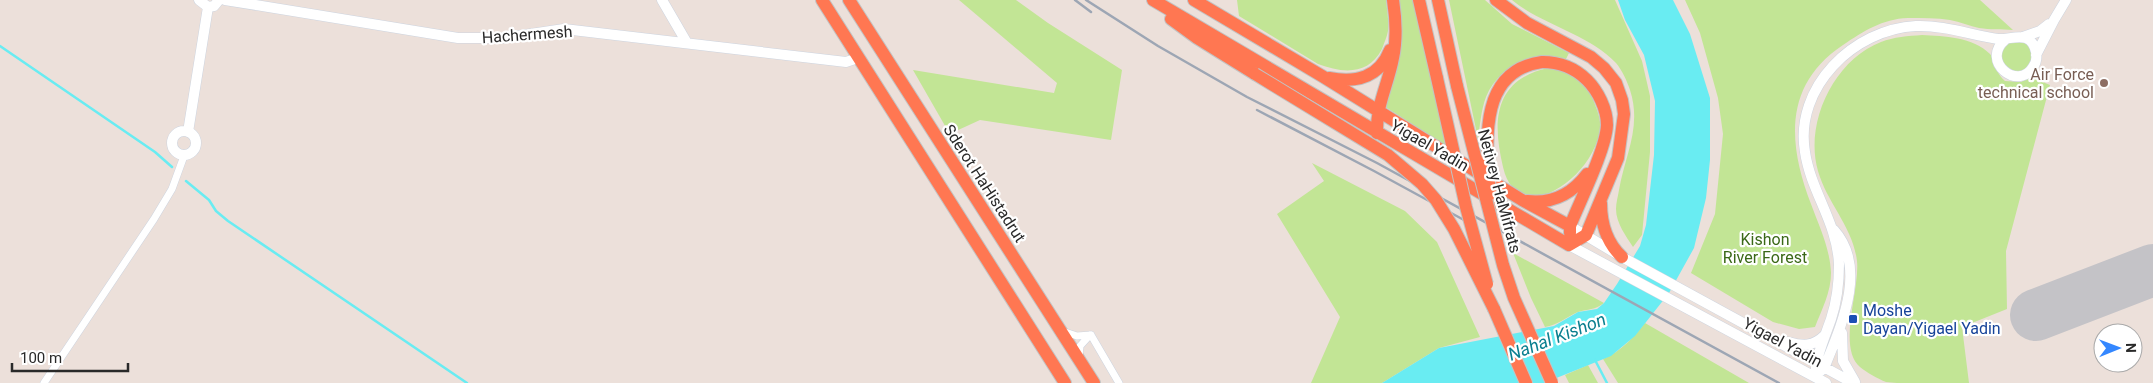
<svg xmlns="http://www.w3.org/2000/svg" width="2153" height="383" font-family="Roboto,sans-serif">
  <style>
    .green { fill: #c2e595 }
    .water { fill: #69ecf2 }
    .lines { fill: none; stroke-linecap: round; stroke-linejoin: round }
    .stream { stroke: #69ecf2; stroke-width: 2.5 }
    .runway { stroke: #c4c3c7; stroke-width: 52 }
    .street-casing { stroke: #cdd4df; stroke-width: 8 }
    .secondary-casing { stroke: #cdd4df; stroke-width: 11 }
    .highway-casing { stroke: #c3c3c3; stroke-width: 14 }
    .street { stroke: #fff; stroke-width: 7 }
    .secondary { stroke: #fff; stroke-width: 10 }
    .highway { stroke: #ff7752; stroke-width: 12 }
    .rail { stroke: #9da6b4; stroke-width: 2.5 }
    .highway-bridge-casing { stroke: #c3c3c3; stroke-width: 14; stroke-linecap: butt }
    .highway-bridge { stroke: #ff7752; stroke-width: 12 }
    .education-dot { fill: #8d6e63; stroke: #fff; stroke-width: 2 }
    .transit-dot { fill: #1a4fb4; stroke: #fff; stroke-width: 2 }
    .labels { text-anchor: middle; stroke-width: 4.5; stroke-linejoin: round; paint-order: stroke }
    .street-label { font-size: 16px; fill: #292929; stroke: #fff }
    .education-label { font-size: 16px; fill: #785e54; stroke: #fff; text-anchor: end }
    .park-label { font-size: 16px; fill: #3a6817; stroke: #fff }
    .transit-label { font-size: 16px; fill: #164399; stroke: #fff; text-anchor: start }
    .water-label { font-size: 18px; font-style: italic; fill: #0a7f8f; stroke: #fff }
  </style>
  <rect width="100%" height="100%" fill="#ece0da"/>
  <path class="green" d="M959 0H1016L1048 23 1122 70 1111 140 980 120 956 131H948L913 70 1054 93 1057 83Z
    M1237 0H1386C1387 10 1389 21 1388 31 1387 37 1384 43 1382 49 1368 76 1342 73 1318 64L1239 16Z
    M1399 0H1413L1446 146 1384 106C1393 68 1404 39 1399 0Z
    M1449 0H1485L1512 24 1569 53 1566 59C1533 52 1499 65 1486 97 1481 110 1480 126 1478 139Z
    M1512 0H1615L1642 61 1650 96V152L1642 235 1633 247C1626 236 1616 223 1616 209 1616 203 1618 196 1619 190 1625 155 1642 127 1630 90 1627 81 1622 70 1616 63 1589 34 1542 25 1512 0Z
    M1685 0H1980L2013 30C2002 29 1990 30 1979 28 1970 26 1960 22 1950 20 1937 18 1922 18 1908 18 1882 19 1864 31 1843 45 1783 85 1788 144 1811 204 1819 226 1830 248 1831 273 1831 292 1822 309 1815 327L1799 329 1773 322 1691 273 1715 214 1723 134 1718 98 1700 33Z
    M1922 35C1944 36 1973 37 1990 54 1997 62 1993 70 2005 81L2021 82 2030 77 2050 85 2006 251 2007 309 1962 327 1969 383C1949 383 1928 383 1908 383 1902 383 1892 383 1886 382 1878 379 1866 372 1860 367 1837 347 1860 290 1857 261 1853 227 1827 203 1818 171 1804 123 1834 60 1881 42 1894 37 1908 36 1922 35Z
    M2001 56a16 16 0 1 1 32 0a16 16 0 1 1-32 0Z
    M1548 68C1554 69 1561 69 1567 72 1579 77 1590 90 1594 102 1597 110 1601 119 1600 128 1596 176 1518 232 1503 167 1492 121 1494 80 1548 68Z
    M1312 163 1405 211 1437 242 1480 337 1439 348 1382 383H1311L1340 317 1277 214 1324 181Z
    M1513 253 1604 303C1595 310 1588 309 1578 312 1566 317 1558 325 1545 327L1531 298Z
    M1645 323 1749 383H1618L1603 359C1620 352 1634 337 1645 323Z
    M1588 365 1598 383H1569L1565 375Z"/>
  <path class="water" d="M1618 0H1673L1690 34 1710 98V160L1706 198 1694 248 1669 293 1635 336 1611 356 1544 383H1382L1439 348 1554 326 1578 312 1597 309 1604 303 1617 284 1640 246 1646 225 1654 155 1655 101 1644 55 1625 20Z"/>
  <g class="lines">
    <path class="stream" d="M0 46 155 152 172 167
      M186 181 209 200 216 211 228 221 467 383
      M1595 360 1607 383"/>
    <path class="runway" d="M2036 315 2153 270"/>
    <defs>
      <path id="street" d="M1062 331 1077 336 1091 335
        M1091 335 1119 383
        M1079 357 1080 346 1090 335
        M44 383 154 219 172 189 184 156"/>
      <path id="secondary" d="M199 0 208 7 214 6 219 0
        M225 0 458 38H503L564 29 846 62 858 58
        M662 0 687 43
        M2023 37 2040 31 2049 24
        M2036 55 2054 20 2066 0
        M172 143a12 12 0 1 1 24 0a12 12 0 1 1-24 0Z
        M188 132 208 7
        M1570 226 1622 257 1853 383
        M1569 245 1826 383
        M1842 333 1843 361 1855 382
        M1788 342C1803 346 1813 347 1825 335
        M1821 371 1825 366C1841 326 1868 268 1834 230
        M1815 377C1816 356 1824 339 1831 319 1837 301 1839 283 1839 264 1837 222 1811 192 1805 152 1794 87 1854 29 1916 26 1944 25 1971 35 1998 39 2012 40 2031 29 2036 52 2037 57 2036 63 2033 67 2018 92 1980 61 2005 40"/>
      <path id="highway" d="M822 0 1065 383
        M849 0 1094 383
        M1153 0 1569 245
        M1194 0 1322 76 1522 200 1570 226
        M1419 0 1437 78
        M1438 0 1457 86
        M1496 0 1527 23 1591 57 1604 68 1616 83 1622 100 1624 114 1618 158 1586 235 1569 245
        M1171 19 1197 38 1255 74
        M1542 62C1560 62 1575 68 1587 80 1598 91 1607 109 1607 125 1606 149 1580 201 1570 226V233
        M1329 78C1356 83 1379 78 1390 50
        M1377 133C1376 105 1388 85 1393 58 1397 39 1396 19 1393 0
        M1527 201C1552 204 1572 194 1587 174
        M1601 203C1601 224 1607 243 1622 257
        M1494 309 1526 383"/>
    </defs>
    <use href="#street" class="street-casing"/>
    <use href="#secondary" class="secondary-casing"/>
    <use href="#highway" class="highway-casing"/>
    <use href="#street" class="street"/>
    <use href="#secondary" class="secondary"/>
    <use href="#highway" class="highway"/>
    <path class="rail" d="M1075 0 1091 12
      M1086 0 1158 46 1247 97 1377 163 1779 383
      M1257 110 1374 171 1475 226"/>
    <defs>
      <path id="highway-bridge" d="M1255 74 1388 155 1422 184 1436 200 1454 229 1494 309
        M1437 78 1466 207 1487 284
        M1457 86 1503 265 1514 298 1552 383
        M1490 194C1487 147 1476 71 1542 62"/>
    </defs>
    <use href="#highway-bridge" class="highway-bridge-casing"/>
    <use href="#highway-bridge" class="highway-bridge"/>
  </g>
  <circle class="education-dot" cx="2104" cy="83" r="5"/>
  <rect class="transit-dot" x="1848" y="314" width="10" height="10" rx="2.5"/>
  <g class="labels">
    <g class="street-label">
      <text transform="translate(527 34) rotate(-4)" y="6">Hachermesh</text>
      <text transform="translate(1430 145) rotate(30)" y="6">Yigael Yadin</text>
      <text transform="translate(985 183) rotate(57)" y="6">Sderot HaHistadrut</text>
      <text transform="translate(1500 191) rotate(75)" y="6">Netivey HaMifrats</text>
      <text transform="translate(1783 342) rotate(28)" y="6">Yigael Yadin</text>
    </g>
    <g class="education-label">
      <text x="2094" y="80">Air Force<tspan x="2094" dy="18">technical school</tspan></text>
    </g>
    <g class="park-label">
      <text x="1765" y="245">Kishon<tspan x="1765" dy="18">River Forest</tspan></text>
    </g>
    <g class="transit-label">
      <text x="1863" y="316">Moshe<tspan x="1863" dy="18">Dayan/Yigael Yadin</tspan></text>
    </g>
    <g class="water-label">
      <text transform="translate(1557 337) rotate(-21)" y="6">Nahal Kishon</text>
    </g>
  </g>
  <g transform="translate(2118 348) rotate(89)"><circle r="24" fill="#ffffff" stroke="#a9a9a9"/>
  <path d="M0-4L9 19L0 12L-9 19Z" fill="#3487ff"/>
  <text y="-8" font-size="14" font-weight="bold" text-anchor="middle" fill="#292929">N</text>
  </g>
  <path d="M12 363v8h116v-8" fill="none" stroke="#292929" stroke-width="2.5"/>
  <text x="20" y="363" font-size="15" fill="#292929" stroke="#ffffff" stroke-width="4" paint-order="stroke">100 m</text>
</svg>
